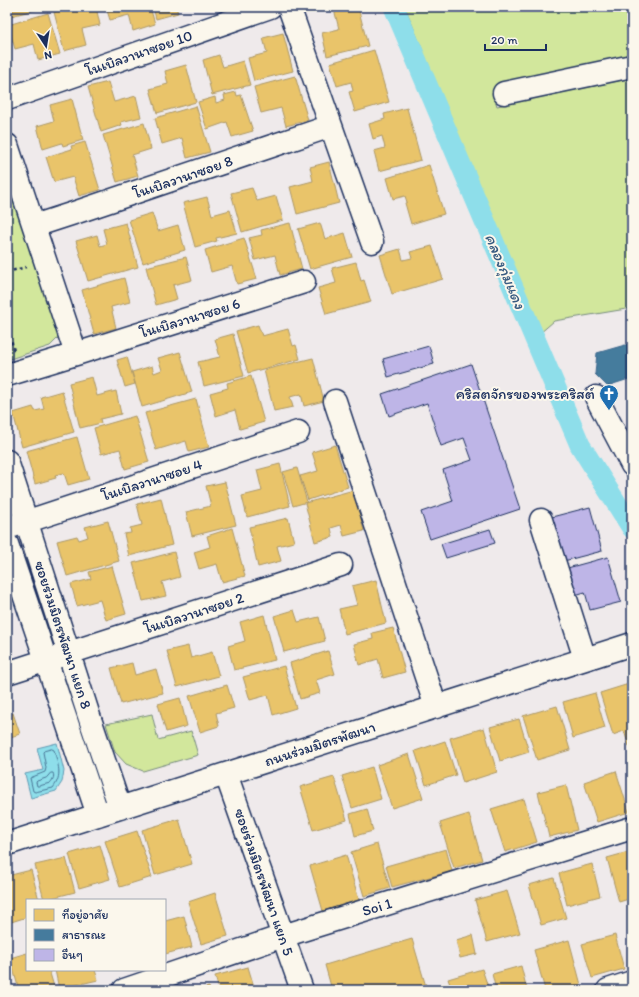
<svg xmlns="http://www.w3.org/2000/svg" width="639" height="997" font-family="Itim,'Playpen Sans Thai',sans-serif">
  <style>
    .green { fill: #d2e79c; stroke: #768b7d }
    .water { fill: #8edeea; stroke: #6098b2 }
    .homes { fill: #e9c46a; stroke: #ab9766 }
    .public { fill: #457b9d; stroke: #38648a }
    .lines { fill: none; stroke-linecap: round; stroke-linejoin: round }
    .shore { stroke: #497596; stroke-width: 1 }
    .canal { stroke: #8edeea; stroke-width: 21 }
    .building { fill: #beb5e7; stroke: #1b2f5e }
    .minor-casing { stroke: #1b2f5e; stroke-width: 25 }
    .path { stroke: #1b2f5e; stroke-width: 2.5; stroke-dasharray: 3 3; stroke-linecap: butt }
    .minor { stroke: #fbf7ec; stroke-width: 22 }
    .labels { text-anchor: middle; stroke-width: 4; stroke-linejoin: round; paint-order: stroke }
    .street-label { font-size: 15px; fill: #1b2f5e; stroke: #fbf7ec }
    .poi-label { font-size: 15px; fill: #1b2f5e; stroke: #fbf7ec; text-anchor: end }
    .water-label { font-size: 16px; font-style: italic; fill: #385b81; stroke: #fbf7ec }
  </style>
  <rect width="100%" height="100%" fill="#efeaeb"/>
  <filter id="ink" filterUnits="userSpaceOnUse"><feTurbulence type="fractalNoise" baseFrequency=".025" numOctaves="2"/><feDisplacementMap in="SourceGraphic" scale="8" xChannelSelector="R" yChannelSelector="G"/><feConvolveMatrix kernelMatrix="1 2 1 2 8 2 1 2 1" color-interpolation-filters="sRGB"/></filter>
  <g filter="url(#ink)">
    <path class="green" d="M405 7H632V54L492 90 497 106 632 78V308L554 321 539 334Z
      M7 167 59 337 50 346 7 360Z
      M152 714 158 740 191 731 198 755 143 771 126 764 115 752 106 724Z"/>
    <path class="water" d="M57 743 64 771 62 782 56 791 31 798 25 774 43 770 37 748Z"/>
    <path class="homes" d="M7 7H46L7 17Z
      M73 7H96L100 25 82 29 86 45 64 51 54 12Z
      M106 7H150L155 24 133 31 129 15 110 20Z
      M153 7H176L178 13 156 19Z
      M342 7H358L368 46 327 56 322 33 339 29 334 9Z
      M48 13 60 54 38 60 34 44 15 49 8 25Z
      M283 33 293 71 254 81 248 58 267 53 263 38Z
      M374 50 389 102 355 112 349 92 353 91 351 82 337 86 330 63Z
      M219 55 223 67 243 61 250 85 212 95 203 60Z
      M186 65 196 102 157 113 150 89 168 84 165 71Z
      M295 76 308 120 286 126 281 108 261 113 254 87Z
      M108 82 114 102 136 96 141 117 121 122 122 125 101 132 88 87Z
      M236 92 237 96 241 95 253 131 232 137 227 122 207 129 198 102 215 97 216 103 225 100 224 95Z
      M72 99 83 140 63 146 62 143 43 149 37 126 54 121 50 105Z
      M196 106 210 152 187 158 182 138 162 144 155 118Z
      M407 108 421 160 379 171 374 151 385 148 382 136 373 139 369 124 385 119 384 114Z
      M144 123 151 149 132 155 138 176 117 182 103 135Z
      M85 142 100 190 79 196 73 177 54 182 46 157 72 149 71 146Z
      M329 162 339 203 297 214 290 187 313 181 310 167Z
      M429 165 444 214 411 224 405 203 407 202 405 196 393 199 387 178Z
      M252 188 257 201 276 196 283 220 242 232 231 193Z
      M207 197 212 215 230 210 237 233 216 238 217 241 195 247 183 203Z
      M152 213 158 231 178 225 185 250 143 263 129 220Z
      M126 223 138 267 88 281 76 241 97 235 100 246 107 244 103 229Z
      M290 223 302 269 280 275 275 255 255 260 249 238 262 235 261 230Z
      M320 223 325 239 345 233 352 257 310 269 298 229Z
      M244 238 257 279 237 284 232 266 211 272 205 250Z
      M432 246 443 279 392 294 380 255 400 249 403 260 412 258 410 252Z
      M186 257 192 280 173 285 177 299 156 305 146 267Z
      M356 262 361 281 364 280 371 302 326 314 318 288 336 283 332 268Z
      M124 278 130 302 111 307 116 328 94 334 82 290Z
      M258 325 262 336 288 329 293 346 296 345 300 359 248 373 236 331Z
      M233 334 244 376 204 386 198 362 220 357 215 339Z
      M180 352 192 392 142 407 132 372 152 366 154 373 162 370 158 358Z
      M127 357 135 384 125 387 117 360Z
      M313 358 324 401 304 406 301 394 290 397 293 407 274 411 264 370Z
      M251 376 264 422 240 429 235 410 216 416 210 393 228 388 227 383Z
      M92 377 97 396 116 391 121 414 100 419 101 423 80 428 69 383Z
      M62 391 74 432 22 447 13 413 33 407 35 411 44 409 41 397Z
      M196 399 209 447 189 452 186 441 156 450 145 413Z
      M135 416 149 462 125 469 120 449 101 454 94 428Z
      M77 437 89 479 68 485 64 473 55 475 56 478 35 484 26 451Z
      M335 445 348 487 308 500 300 476 318 471 312 452Z
      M280 464 290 506 247 517 242 496 262 491 257 470Z
      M297 468 307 502 293 506 283 472Z
      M225 482 236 525 192 536 186 512 211 506 206 486Z
      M354 490 364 531 344 536 341 525 331 528 333 537 315 542 305 503Z
      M161 498 172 545 129 556 124 534 131 533 130 528 142 525 137 504Z
      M288 518 294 542 277 546 281 561 258 567 249 527Z
      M108 521 119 561 67 576 57 541 77 536 79 540 88 537 85 527Z
      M232 528 245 576 222 582 217 564 199 569 194 552 210 547 207 536Z
      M174 552 180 577 162 582 166 596 143 601 133 563Z
      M112 566 126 614 106 620 100 600 77 606 71 584 91 579 89 572Z
      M376 580 386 623 345 634 339 609 357 605 352 586Z
      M294 610 298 622 319 617 325 641 284 652 274 616Z
      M264 615 275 660 234 670 228 646 245 641 240 622Z
      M393 628 405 672 383 678 378 659 359 665 354 644 373 639 372 633Z
      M188 646 191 658 212 652 219 676 177 687 167 651Z
      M328 651 335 674 316 680 320 693 300 699 290 663Z
      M132 663 135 675 156 669 163 693 121 704 111 668Z
      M284 666 296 708 273 715 268 695 250 700 243 677Z
      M632 683V746H629L624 731 613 735 600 693Z
      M227 685 234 708 216 713 219 726 200 732 189 696Z
      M595 693 605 728 573 738 563 702Z
      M180 698 187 726 166 732 158 704Z
      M557 706 570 750 537 760 523 716Z
      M13 713 20 734 7 738V715Z
      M519 719 529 752 500 761 490 727Z
      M484 728 497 772 463 783 450 738Z
      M445 741 456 775 426 785 415 751Z
      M409 754 423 798 392 808 377 765Z
      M372 767 381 799 352 808 342 776Z
      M616 771 629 812 597 822 584 782Z
      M334 777 347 820 313 830 300 787Z
      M566 785 577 830 549 837 538 792Z
      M524 799 537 842 505 852 491 809Z
      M367 809 373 831 355 836 350 814Z
      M469 814 482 860 454 868 440 823Z
      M179 819 192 864 155 875 142 830Z
      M137 831 152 877 120 887 105 841Z
      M377 844 390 888 364 896 351 852Z
      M100 845 110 879 79 888 69 854Z
      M446 849 452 871 392 887 386 866Z
      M632 851V898L619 902 607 858Z
      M346 855 359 900 323 911 310 866Z
      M66 858 75 892 44 900 35 865Z
      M592 864 600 896 567 905 559 873Z
      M31 870 39 900H27V917L8 923 7 876Z
      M554 878 566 918 541 925 529 885Z
      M507 891 520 933 487 942 475 900Z
      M215 893 228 936 201 944 188 902Z
      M184 916 192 947 165 954V921Z
      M632 925V938L629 926Z
      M473 935 477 954 460 958 456 940Z
      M615 935 624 969 592 978 582 944Z
      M412 939 427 990H332L325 965Z
      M569 940 581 985 561 990H545L534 950Z
      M27 953V970H49L55 990H19L10 958Z
      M521 966 527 990H496L492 974Z
      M248 967 255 990H219L215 976Z
      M482 969 489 990H452L448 979Z
      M55 970H95L98 980 59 989Z
      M209 987 210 990H196Z"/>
    <path class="public" d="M632 343V378L607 386 595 374 597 353Z"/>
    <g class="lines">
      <path class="shore" d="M52 749 54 750C58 765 63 775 53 788L35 792 33 791 30 778 45 772 46 768 43 752 44 751Z
        M51 773H53C55 777 52 781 50 783L39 786H37L36 782 37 781 46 778Z"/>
      <path class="canal" d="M394 7 580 445 632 528"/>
    </g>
    <path class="building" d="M429 346 434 364 388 377 383 359Z
      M471 364 520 509 430 539 421 512 453 501 443 470 472 460 464 438 441 446 427 403 389 416 382 394Z
      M590 507 602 551 560 562 548 518Z
      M490 529 495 543 446 558 441 544Z
      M608 557 621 602 590 610 585 592 568 597 560 570Z"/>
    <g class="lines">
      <defs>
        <path id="minor" d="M289 7 372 242
          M504 93 632 66
          M7 99 270 7
          M7 145 76 354 7 375
          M34 226 74 213 331 126
          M76 354 304 282
          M596 397 632 465
          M335 401 436 707
          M7 461 89 716 120 808
          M541 520 585 659
          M7 528 298 432
          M7 544 98 815
          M7 673 341 565
          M226 774 302 990
          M7 844 632 644
          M124 990 283 936 632 828
          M608 990 632 982"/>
      </defs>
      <use href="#minor" class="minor-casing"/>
      <path class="path" d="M7 272 26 267
        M7 324 14 351"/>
      <use href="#minor" class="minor"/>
    </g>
  </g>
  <defs>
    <symbol id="church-pin" viewBox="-11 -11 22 30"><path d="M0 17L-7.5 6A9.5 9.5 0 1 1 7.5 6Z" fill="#1f6fb2" stroke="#fbf7ec"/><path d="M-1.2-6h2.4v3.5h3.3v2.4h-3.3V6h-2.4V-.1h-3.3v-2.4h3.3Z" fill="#fff"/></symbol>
  </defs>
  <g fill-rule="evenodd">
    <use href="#church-pin" x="598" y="383" width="22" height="30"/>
  </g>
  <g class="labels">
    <g class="street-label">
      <text transform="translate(139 53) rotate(-19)" y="5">โนเบิลวานาซอย 10</text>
      <text transform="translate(183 177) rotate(-19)" y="5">โนเบิลวานาซอย 8</text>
      <text transform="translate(190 318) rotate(-17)" y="5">โนเบิลวานาซอย 6</text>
      <text transform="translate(152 480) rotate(-18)" y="5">โนเบิลวานาซอย 4</text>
      <text transform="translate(194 613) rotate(-18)" y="5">โนเบิลวานาซอย 2</text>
      <text transform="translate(63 635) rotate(72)" y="5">ซอยร่วมมิตรพัฒนา แยก 8</text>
      <text transform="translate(320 744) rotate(-18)" y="5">ถนนร่วมมิตรพัฒนา</text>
      <text transform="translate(264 882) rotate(71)" y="5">ซอยร่วมมิตรพัฒนา แยก 5</text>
      <text transform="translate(377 907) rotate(-17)" y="5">Soi 1</text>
    </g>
    <g class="poi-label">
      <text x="595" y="399">คริสตจักรของพระคริสต์</text>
    </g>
    <g class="water-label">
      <text transform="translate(506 271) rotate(67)" y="6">คลองกุ่มแดง</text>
    </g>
  </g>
  <rect width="639" height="997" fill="none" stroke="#fbf7ec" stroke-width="24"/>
  <rect x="12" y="12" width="615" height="973" fill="none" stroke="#1b2f5e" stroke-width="1.5" filter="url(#ink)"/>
  <rect x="26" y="899" width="140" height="72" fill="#fbf7ec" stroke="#a1a7b3"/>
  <rect x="34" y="909" width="20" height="12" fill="#e9c46a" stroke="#a1a7b3"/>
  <text x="62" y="919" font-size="12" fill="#1b2f5e">ที่อยู่อาศัย</text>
  <rect x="34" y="929" width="20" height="12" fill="#457b9d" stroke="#a1a7b3"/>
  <text x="62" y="939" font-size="12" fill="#1b2f5e">สาธารณะ</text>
  <rect x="34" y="949" width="20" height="12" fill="#beb5e7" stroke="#a1a7b3"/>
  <text x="62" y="959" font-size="12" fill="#1b2f5e">อื่นๆ</text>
  <g transform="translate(46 46) rotate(168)" stroke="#fbf7ec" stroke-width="3" paint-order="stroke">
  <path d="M0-3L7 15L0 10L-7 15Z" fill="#1b2f5e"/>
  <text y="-6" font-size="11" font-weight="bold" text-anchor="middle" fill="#1b2f5e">N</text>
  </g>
  <path d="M485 44v6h61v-6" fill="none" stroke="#1b2f5e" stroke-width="2"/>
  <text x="491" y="44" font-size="12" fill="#1b2f5e" stroke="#fbf7ec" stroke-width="3" paint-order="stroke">20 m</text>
</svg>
